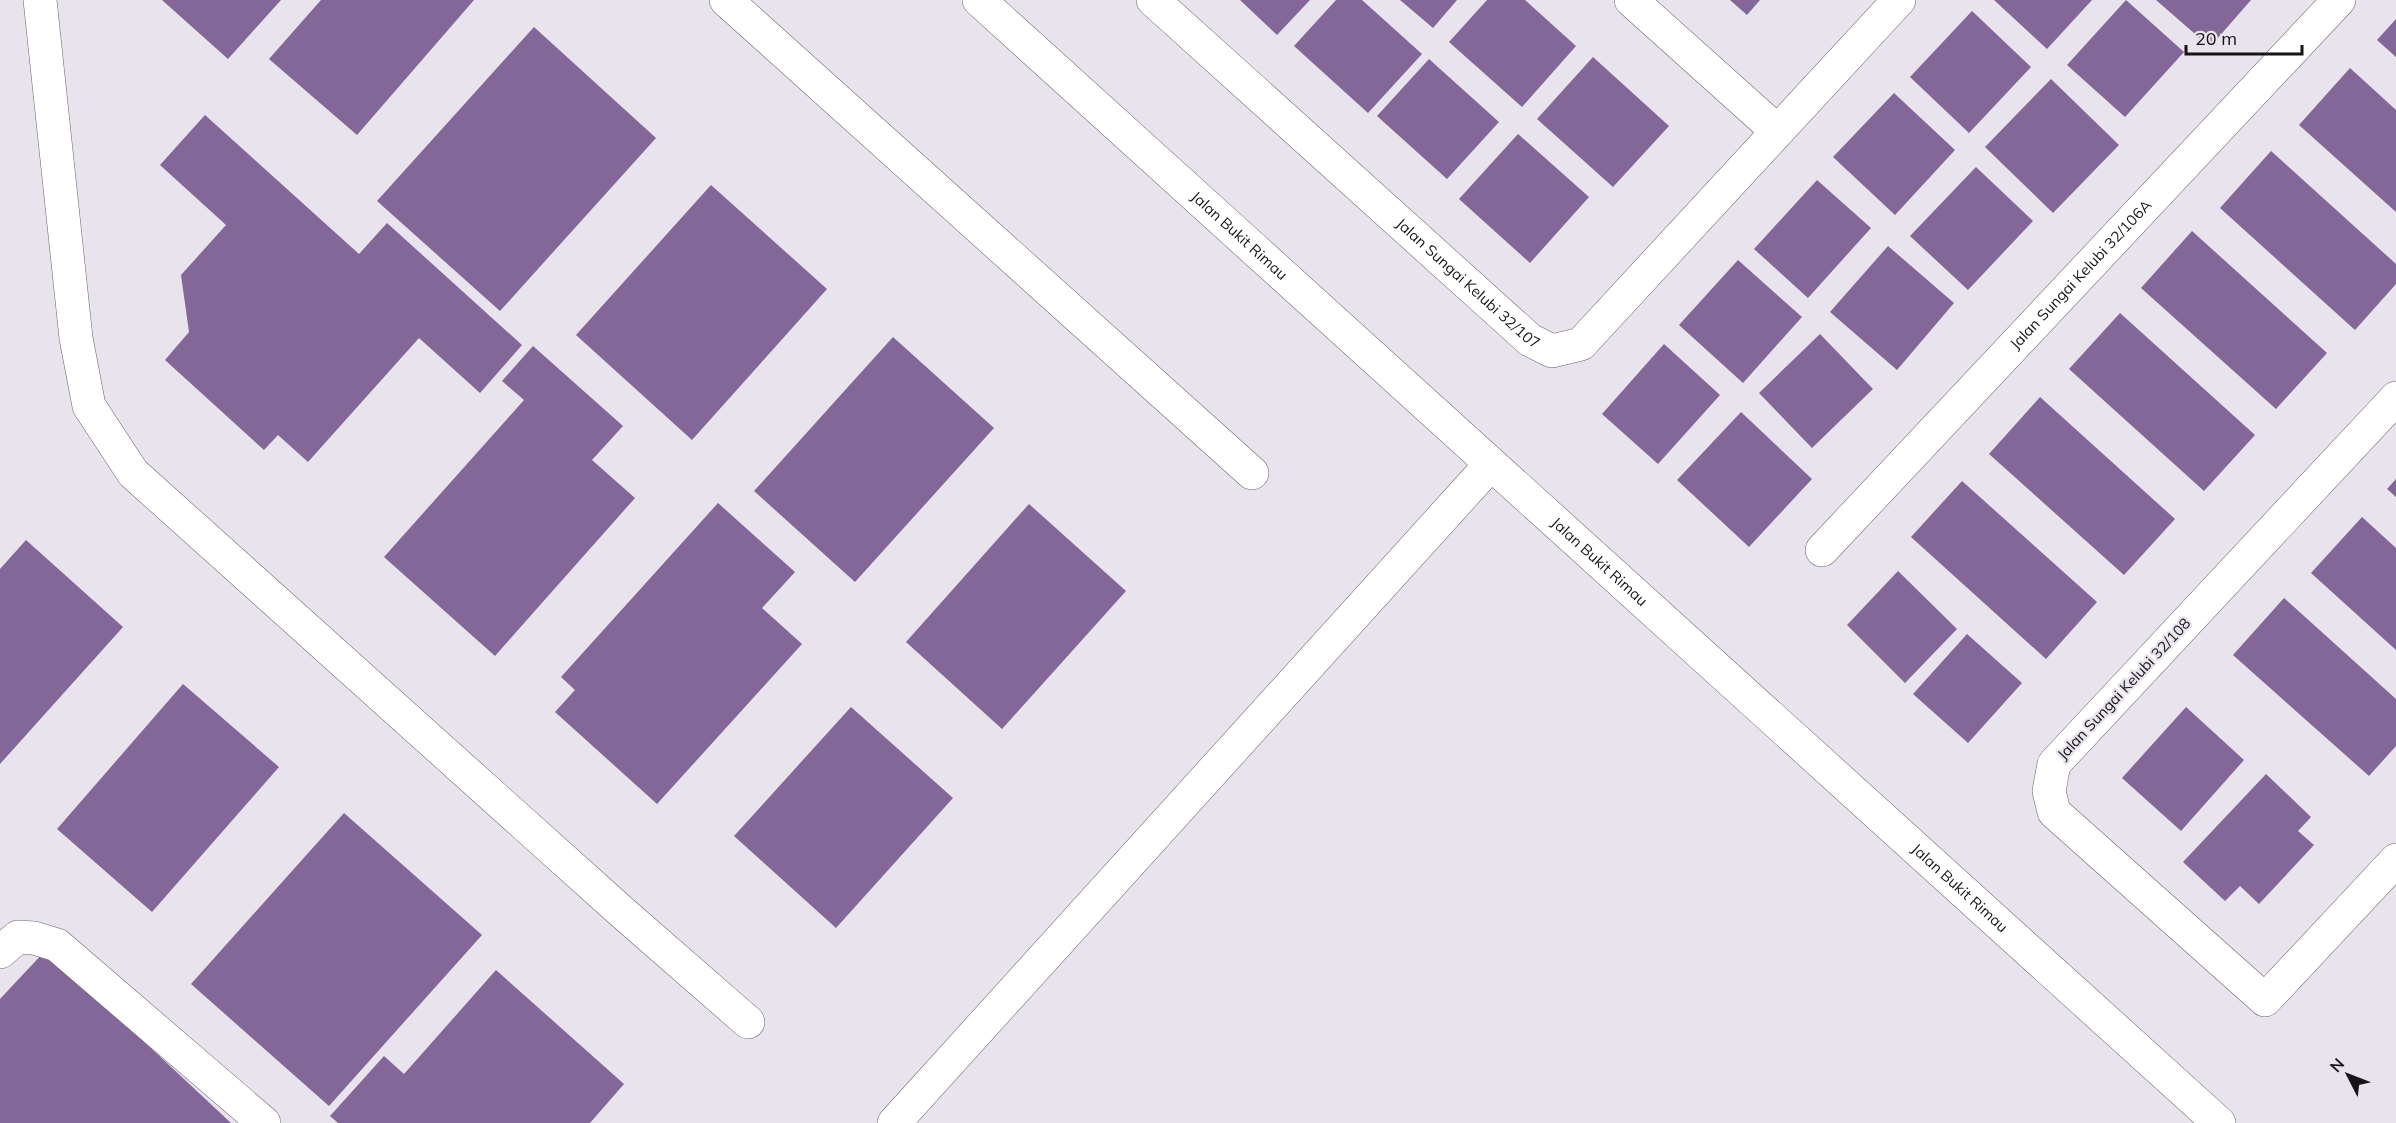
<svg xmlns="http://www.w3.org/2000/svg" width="2396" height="1123" font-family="Mulish,sans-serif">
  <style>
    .building { fill: #826798 }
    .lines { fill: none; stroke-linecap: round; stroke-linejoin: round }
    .minor-casing { stroke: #67636b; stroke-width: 34 }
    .minor { stroke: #fff; stroke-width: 33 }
    .labels { text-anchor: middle; stroke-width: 4.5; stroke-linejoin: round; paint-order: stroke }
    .street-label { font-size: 15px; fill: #161417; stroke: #e8e3ed }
  </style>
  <rect width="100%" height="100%" fill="#e8e3ed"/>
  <path class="building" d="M162 0H281L228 59Z
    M321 0H474L357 135 269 59Z
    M1240 0H1310L1277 35Z
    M1336 0H1362L1422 54 1368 113 1294 46Z
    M1400 0H1457L1433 28Z
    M1487 0H1525L1576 46 1522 107 1449 42Z
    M1730 0H1760L1747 15Z
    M1994 0H2092L2047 49Z
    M2126 0 2184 52 2125 117 2067 65Z
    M2156 0H2251L2210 47Z
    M1972 11 2031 67 1969 133 1910 77Z
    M2396 19V57L2377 40Z
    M534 27 656 138 500 311 377 201Z
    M1593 57 1669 126 1613 187 1537 119Z
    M1429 59 1499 122 1447 179 1377 116Z
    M2350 68 2396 110V212L2299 125Z
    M2051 79 2119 145 2053 213 1985 147Z
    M1894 93 1955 150 1895 215 1833 157Z
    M205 115 359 254 387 223 522 345 480 393 419 338 308 462 278 435 264 450 165 360 189 332 181 275 226 225 160 165Z
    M1518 134 1589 197 1530 263 1459 199Z
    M2271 151 2396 264V284L2355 330 2220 208Z
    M1976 167 2033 221 1968 290 1910 236Z
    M1817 180 1871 228 1808 298 1754 249Z
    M711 185 827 289 692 440 576 335Z
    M2192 231 2327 353 2276 409 2141 288Z
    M1888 246 1954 303 1897 370 1830 312Z
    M1738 260 1802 317 1743 383 1679 325Z
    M2120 313 2255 435 2204 491 2069 369Z
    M1820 334 1873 389 1812 448 1759 393Z
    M893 337 994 428 855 582 754 491Z
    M1664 344 1720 395 1658 464 1602 414Z
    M533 346 623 426 592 460 635 498 495 656 384 557 524 400 502 381Z
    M2040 397 2175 519 2124 575 1989 454Z
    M1741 412 1812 479 1749 547 1677 480Z
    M2396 479V497L2387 489Z
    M1962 481 2097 602 2046 659 1911 537Z
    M718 503 795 572 762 608 802 644 657 804 555 712 575 690 561 677Z
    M1029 504 1126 591 1002 729 906 642Z
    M2362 517 2396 548V650L2311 573Z
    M26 540 123 627 0 764V569Z
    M1898 571 1957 629 1905 683 1847 625Z
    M2284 598 2396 699V746L2369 776 2233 655Z
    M1967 634 2022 683 1968 743 1913 694Z
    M183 684 279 767 152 912 57 829Z
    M851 707 953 798 836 928 734 836Z
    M2186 707 2244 760 2181 831 2122 778Z
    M2266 774 2311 817 2298 831 2314 845 2259 904 2240 886 2225 901 2183 862Z
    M344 813 482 935 329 1106 191 984Z
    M45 951 138 1036 231 1123H0V999Z
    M496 970 624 1084 590 1123H338L330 1116 384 1056 404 1074Z"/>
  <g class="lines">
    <defs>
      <g id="minor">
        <path d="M40 0 76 338 89 406 133 473 623 913 748 1022"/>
        <path d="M726 0 1252 473"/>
        <path id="s1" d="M979 0 2219 1123"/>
        <path id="s2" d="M1153 0 1530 340 1552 351 1581 344 1899 0"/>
        <path d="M1631 0 1777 131"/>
        <path d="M2396 398 2054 764 2049 791 2054 812 2265 1000 2396 860"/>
        <path id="s3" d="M1822 550 2339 0"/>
        <path d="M0 952 18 937 34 938 57 945 264 1123"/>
        <path d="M894 1123 1491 464"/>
      </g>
    </defs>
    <use href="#minor" class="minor-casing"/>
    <use href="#minor" class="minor"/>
  </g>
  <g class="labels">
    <g class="street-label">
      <text dy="5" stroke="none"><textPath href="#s1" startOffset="351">Jalan Bukit Rimau</textPath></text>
      <text dy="5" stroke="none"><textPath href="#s3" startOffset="378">Jalan Sungai Kelubi 32/106A</textPath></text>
      <text dy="5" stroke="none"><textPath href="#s2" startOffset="424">Jalan Sungai Kelubi 32/107</textPath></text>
      <text dy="5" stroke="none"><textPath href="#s1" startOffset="837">Jalan Bukit Rimau</textPath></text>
      <text transform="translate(2124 689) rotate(-47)" y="5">Jalan Sungai Kelubi 32/108</text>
      <text dy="5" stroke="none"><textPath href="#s1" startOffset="1323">Jalan Bukit Rimau</textPath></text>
    </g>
  </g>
  <g transform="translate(2348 1075) rotate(312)" stroke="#e8e3ed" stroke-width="4.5" paint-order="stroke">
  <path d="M0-4.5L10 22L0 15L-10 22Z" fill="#161417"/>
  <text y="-9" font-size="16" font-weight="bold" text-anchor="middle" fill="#161417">N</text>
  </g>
  <path d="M2186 45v9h116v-9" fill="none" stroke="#161417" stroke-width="3"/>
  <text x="2195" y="45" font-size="18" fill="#161417" stroke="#e8e3ed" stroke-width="4.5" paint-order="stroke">20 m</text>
</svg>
